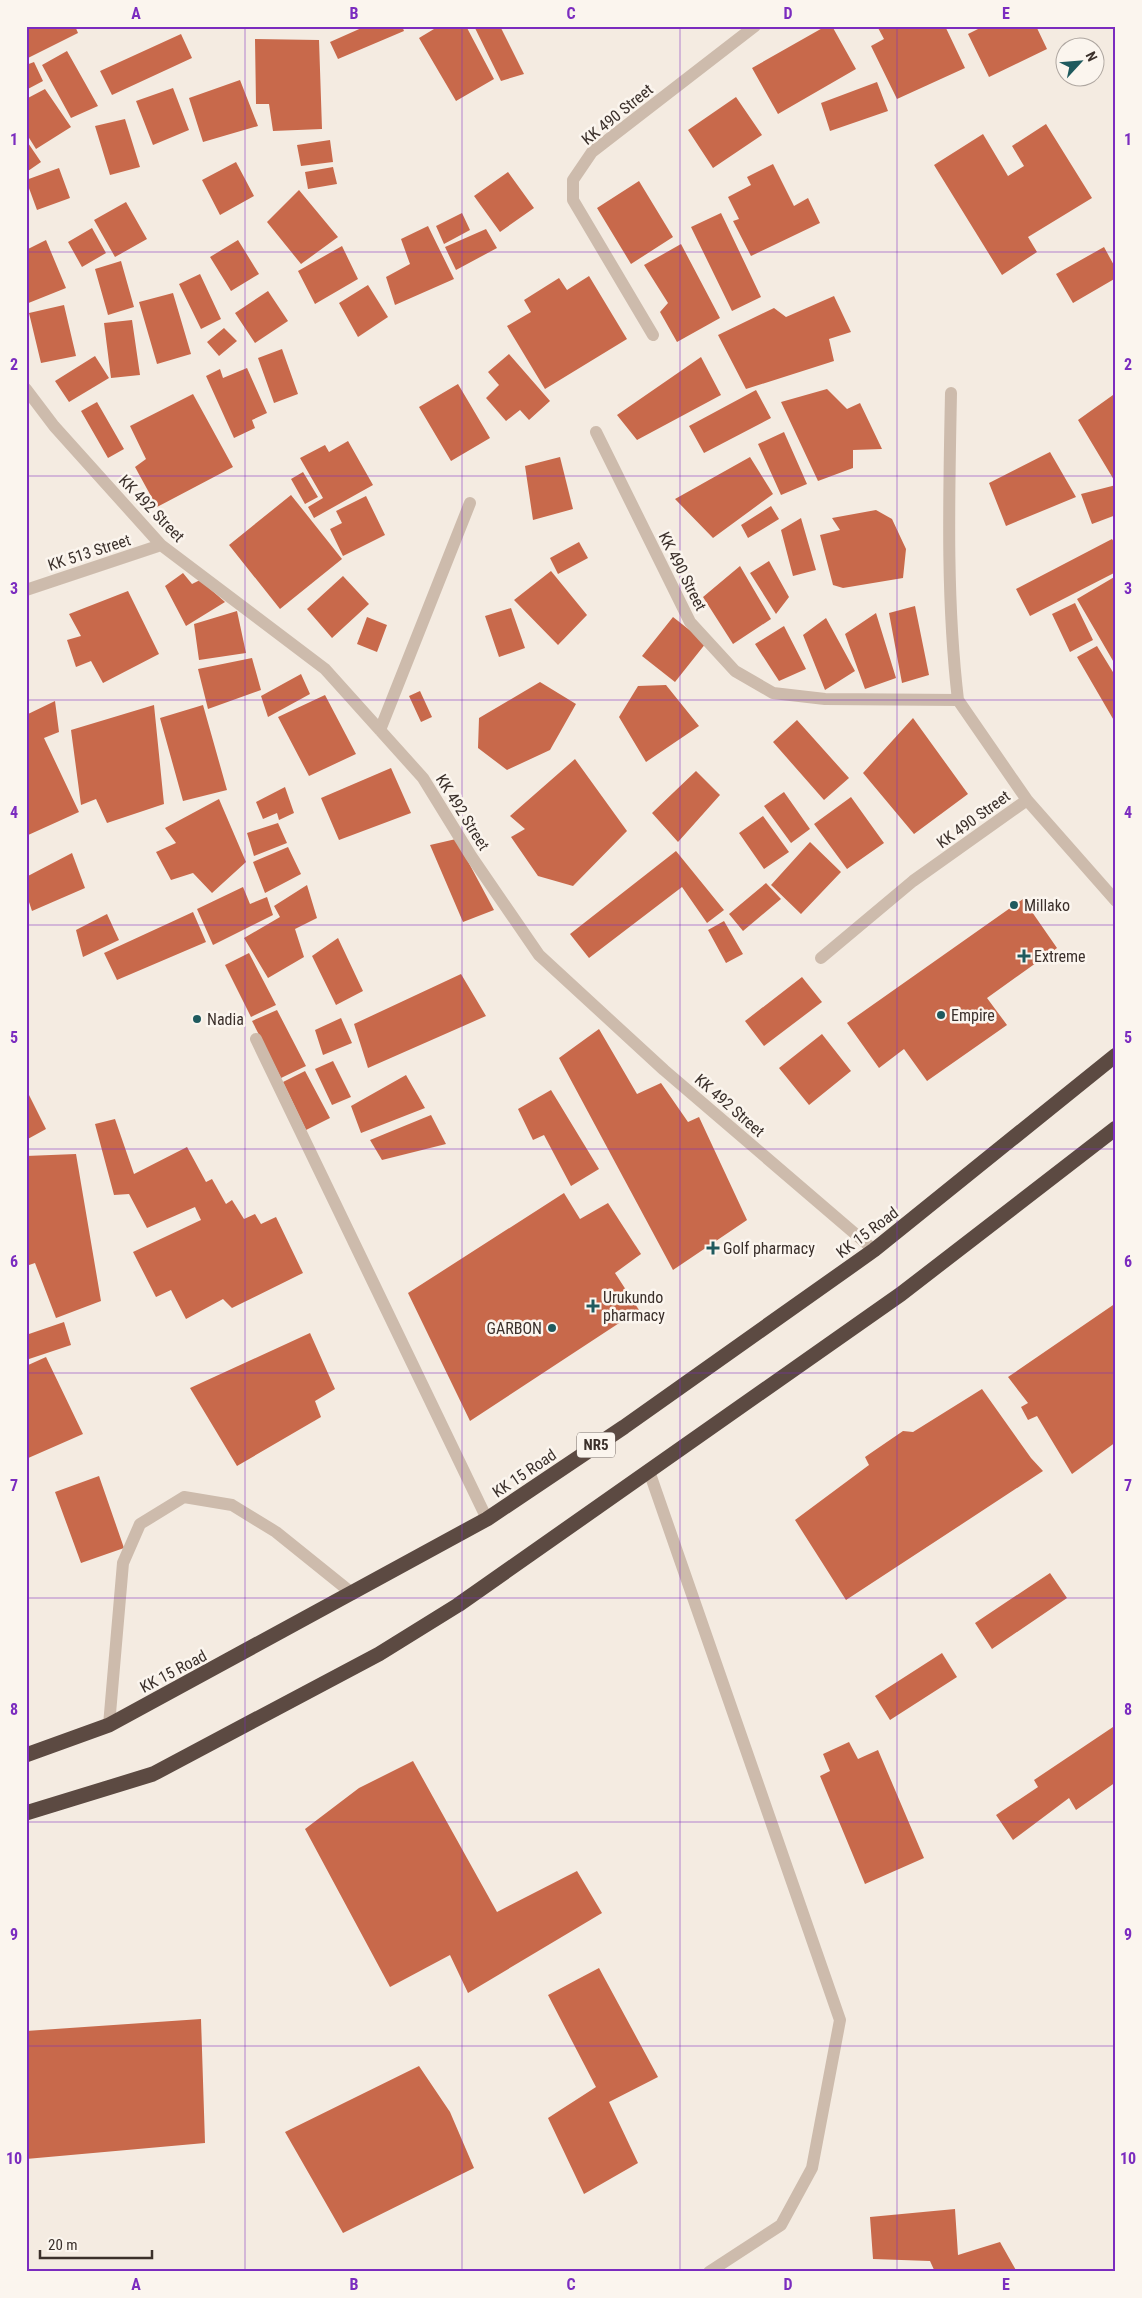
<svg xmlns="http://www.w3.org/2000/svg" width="1142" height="2298" font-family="'Roboto Condensed',sans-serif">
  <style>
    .building { fill: #c8694b }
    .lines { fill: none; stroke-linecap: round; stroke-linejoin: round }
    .lane { stroke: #cdbbac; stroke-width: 12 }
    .street { stroke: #cdbbac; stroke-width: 12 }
    .highway { stroke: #5c4a42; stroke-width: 15 }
    .grid { fill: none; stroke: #7b2cbf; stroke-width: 1; stroke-opacity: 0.55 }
    .poi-dot { fill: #1f5a5e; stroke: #fbf5ee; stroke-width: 2 }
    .labels { text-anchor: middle; stroke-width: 5; stroke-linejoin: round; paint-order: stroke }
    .shield { fill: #fbf5ee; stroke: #756b66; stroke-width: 1 }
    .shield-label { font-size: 15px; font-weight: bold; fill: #3b302b }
    .street-label { font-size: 16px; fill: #3b302b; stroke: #fbf5ee }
    .poi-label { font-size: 16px; fill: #3b302b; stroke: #fbf5ee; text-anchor: start }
    .neatline { fill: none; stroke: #7b2cbf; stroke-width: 2 }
    .grid-label { font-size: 16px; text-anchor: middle; font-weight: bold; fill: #7b2cbf }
  </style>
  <rect width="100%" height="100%" fill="#f4ebe1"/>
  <path class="building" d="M26 26H75L78 33 26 59Z
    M366 26H402L404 31 338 59 330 42Z
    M439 26H466L494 79 456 101 419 38Z
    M474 26H500L524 74 501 81Z
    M826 26H832L856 69 778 114 752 68Z
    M877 26 915 28 945 26 965 68 897 99 871 46 884 39Z
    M984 26H1036L1047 49 989 77 968 34Z
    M181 34 192 58 112 95 100 71Z
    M255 39 319 40 322 129 273 131 269 104H256Z
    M67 51 98 106 71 118 42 65Z
    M34 62 43 81 26 90V65Z
    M240 80 258 126 203 142 189 98Z
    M877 82 888 111 830 131 821 103Z
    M173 88 189 130 153 145 136 101Z
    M45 89 71 127 36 149 26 133V99Z
    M736 97 762 135 713 168 688 130Z
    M125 119 140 167 110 175 95 126Z
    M1046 124 1092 198 1028 237 1037 252 1002 275 934 165 983 134 1008 176 1024 166 1012 146Z
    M26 140 41 162 28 171 26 169Z
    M330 140 333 162 301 166 297 145Z
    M236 162 254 196 220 215 202 180Z
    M773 164 794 206 808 198 820 223 751 256 733 221 739 219 728 197 751 185 747 177Z
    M333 167 337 184 308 189 305 172Z
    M59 168 70 198 37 210 26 180Z
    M508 172 534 208 500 232 474 196Z
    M639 181 673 237 631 264 597 208Z
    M299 190 338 237 301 264 267 222Z
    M126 202 147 239 115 257 94 220Z
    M462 213 470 230 444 244 436 226Z
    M721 213 761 297 732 311 691 227Z
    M428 226 454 279 395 305 386 277 410 264 401 239Z
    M92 228 106 253 82 267 68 242Z
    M486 229 497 248 456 270 445 247Z
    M46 240 66 288 26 304V250Z
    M238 240 259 274 231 291 210 257Z
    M681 244 720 318 677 342 660 312 668 303 644 265Z
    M342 246 358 279 315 304 298 271Z
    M1104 247 1116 269V278L1073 303 1056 274Z
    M121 261 134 307 108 315 95 269Z
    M200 274 221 319 201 329 179 284Z
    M589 276 627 339 545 389 507 326 531 312 524 300 559 278 567 290Z
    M368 285 388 317 358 337 339 303Z
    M268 291 288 321 255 343 235 313Z
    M173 293 191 354 157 364 139 302Z
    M834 296 851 332 829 339 834 361 746 389 718 335 774 308 786 317Z
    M64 305 76 356 41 363 29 313Z
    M132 320 140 375 111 378 104 323Z
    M224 328 237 341 219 356 207 342Z
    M282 349 298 394 274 403 258 358Z
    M509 354 550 401 529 420 520 410 506 421 486 398 499 385 488 372Z
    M95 356 109 378 69 402 55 381Z
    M701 357 721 395 637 440 617 415Z
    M247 368 267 413 252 420 255 428 234 438 206 376 220 369 223 378Z
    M458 384 490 438 451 461 419 407Z
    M827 389 847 409 860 403 882 449 853 450V468L818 481 781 402Z
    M756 390 771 418 704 453 689 426Z
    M193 394 233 467 157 507 135 467 146 459 130 426Z
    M1113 395 1116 401V479L1114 480 1078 420Z
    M97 402 124 449 108 458 81 411Z
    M784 432 807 484 781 495 758 444Z
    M348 441 373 485 314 518 308 507 323 498 300 458 325 445 329 452Z
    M1050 452 1076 497 1006 526 989 483Z
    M560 457 573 509 533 520 525 466Z
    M750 457 773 494 713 538 675 499Z
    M303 472 318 497 305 504 291 479Z
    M1116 485V515L1092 524 1081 494Z
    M291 495 342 559 280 609 229 545Z
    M366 496 385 535 343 556 330 529 342 523 336 511Z
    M771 506 779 519 748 538 741 525Z
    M876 510 892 519 906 549 903 578 843 588 833 585 820 535 840 530 832 518Z
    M801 518 816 570 793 576 781 530Z
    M1112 539 1116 545V572L1030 616 1016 589Z
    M579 542 588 558 558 574 550 558Z
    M769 561 789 597 776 614 750 573Z
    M740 566 771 619 733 644 703 597Z
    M551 571 587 615 558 645 514 600Z
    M183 573 192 584 200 580 225 602 186 626 165 586Z
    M343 576 369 604 332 638 307 609Z
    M1116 576V666L1077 599Z
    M128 591 159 654 103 683 91 661 76 667 67 640 81 636 69 614Z
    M1075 603 1093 640 1070 652 1052 614Z
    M915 606 929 675 902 683 889 613Z
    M511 608 525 648 499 657 485 616Z
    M237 611 246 653 199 660 194 624Z
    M876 613 896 678 865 689 845 634Z
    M367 617 387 625 377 652 357 644Z
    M673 617 706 643 675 682 642 656Z
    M826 618 855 671 825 690 803 635Z
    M784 626 806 669 779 681 755 644Z
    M1097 646 1116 677V724L1077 657Z
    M252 658 261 690 208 709 198 669Z
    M301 674 310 694 268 717 261 696Z
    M540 682 576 704 550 750 507 770 478 748 479 718Z
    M666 685 699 726 646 762 619 717 638 686Z
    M420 691 432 717 421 722 409 696Z
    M325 695 356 754 309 776 278 717Z
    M55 701 59 732 44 738 79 812 26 836V715Z
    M154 705 164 804 107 823 96 799 81 805 71 730Z
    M203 705 227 790 183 801 160 718Z
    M913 718 968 794 914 834 863 773Z
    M797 720 849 778 824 800 773 742Z
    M575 759 627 831 573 886 538 876 511 837 525 829 510 816Z
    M391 768 411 813 339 840 321 798Z
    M696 771 720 795 678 842 652 813Z
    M285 787 294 813 279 820 277 813 263 819 256 802Z
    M784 792 810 829 791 843 764 806Z
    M851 797 884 843 847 869 814 824Z
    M219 799 246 862 212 893 193 873 171 880 156 852 176 843 165 828Z
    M763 816 789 852 764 869 739 833Z
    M278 823 287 843 254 856 247 833Z
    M456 839 494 910 463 922 430 845Z
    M810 842 841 872 801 914 771 885Z
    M288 847 301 874 265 893 253 862Z
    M676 851 724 910 707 923 682 887 589 958 570 934Z
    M72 853 85 888 32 911 26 893V877Z
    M766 883 781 899 743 931 729 914Z
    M307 885 317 918 295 929 304 957 268 978 244 938 280 917 274 906Z
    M243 887 250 904 267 897 273 915 213 945 197 909Z
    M1023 899 1057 948 987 998 1007 1025 927 1081 904 1049 879 1068 847 1023Z
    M193 912 206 942 117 980 104 953Z
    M107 914 119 940 83 957 76 930Z
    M724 921 743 954 726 963 708 930Z
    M338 938 363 991 336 1005 312 956Z
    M249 953 276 1005 251 1017 225 965Z
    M461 974 486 1016 368 1068 354 1024Z
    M802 977 822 1002 764 1046 745 1021Z
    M277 1010 306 1066 281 1078 252 1021Z
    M341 1018 352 1043 323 1055 315 1030Z
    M599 1029 637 1094 661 1083 688 1122 699 1117 747 1220 673 1270 559 1058Z
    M822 1034 851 1071 809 1105 779 1068Z
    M333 1061 351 1097 332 1105 315 1069Z
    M305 1071 330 1118 306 1130 283 1082Z
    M406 1075 425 1108 361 1133 351 1106Z
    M26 1089 46 1129 26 1140Z
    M551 1090 599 1169 571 1186 544 1135 533 1140 518 1109Z
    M431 1115 446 1144 382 1160 370 1140Z
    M115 1119 134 1174 187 1147 206 1182 212 1179 226 1204 232 1200 244 1219 255 1214 261 1224 276 1217 303 1273 232 1308 223 1299 186 1319 171 1290 156 1297 133 1252 201 1220 195 1207 147 1228 129 1194 114 1195 95 1124Z
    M76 1154 101 1301 56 1318 35 1263 26 1266V1156Z
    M564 1193 580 1219 608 1203 641 1254 615 1273 639 1310 470 1421 408 1293Z
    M1116 1303V1442L1072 1474 1037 1416 1028 1420 1021 1407 1028 1403 1008 1377Z
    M64 1322 71 1345 26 1360V1335Z
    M310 1333 335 1389 315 1401 321 1417 237 1466 190 1388Z
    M46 1357 83 1434 26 1459V1366Z
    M982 1389 1031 1458 1043 1471 846 1600 795 1520 869 1465 865 1457 903 1431 913 1432Z
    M99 1476 124 1548 81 1563 55 1492Z
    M1050 1573 1067 1598 992 1649 975 1623Z
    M942 1653 957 1677 890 1720 875 1696Z
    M1116 1725V1782L1076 1810 1069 1798 1013 1840 996 1815 1038 1787 1034 1780Z
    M849 1742 858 1759 878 1750 924 1858 865 1884 820 1776 830 1771 823 1754Z
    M413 1761 497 1912 577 1871 602 1913 468 1993 450 1955 390 1987 305 1829 359 1788Z
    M599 1968 658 2077 609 2102 638 2163 584 2194 548 2118 596 2087 548 1995Z
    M201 2019 205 2143 26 2159V2031Z
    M419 2066 450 2112 474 2168 343 2233 285 2132Z
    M955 2209 958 2255 1000 2242 1017 2272H935L930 2261 873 2259 870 2217Z"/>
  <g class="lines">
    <path class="lane" d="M256 1039 487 1519
      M649 1471 840 2020 812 2168 781 2225 709 2272
      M109 1725 123 1563 140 1524 184 1497 232 1505 276 1532 353 1594"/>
    <path class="street" d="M653 335 573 200V180L592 152 755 26
      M26 389 54 426 161 545 325 669 423 778 471 856 539 955 664 1070 874 1250
      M951 393C949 496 946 598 958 700
      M596 432 690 622 735 671 773 693 825 699 958 700 1027 800 1116 901
      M26 590 161 545
      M380 730 470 503
      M821 958 913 881 1027 800"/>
    <path class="highway" d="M26 1755 109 1725 487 1519 624 1427 874 1250 1116 1055
      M26 1813 153 1774 379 1654 458 1605 901 1294 1116 1128"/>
  </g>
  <path class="grid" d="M245 26V2272M462 26V2272M680 26V2272M897 26V2272M26 252H1116M26 476H1116M26 700H1116M26 925H1116M26 1149H1116M26 1373H1116M26 1598H1116M26 1822H1116M26 2046H1116"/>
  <g class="poi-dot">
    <circle cx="1014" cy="905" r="5"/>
    <path d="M1021.5 948.5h5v5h5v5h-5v5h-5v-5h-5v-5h5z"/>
    <circle cx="941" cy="1015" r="5"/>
    <circle cx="197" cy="1019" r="5"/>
    <path d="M710.5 1240.5h5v5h5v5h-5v5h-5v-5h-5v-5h5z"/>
    <path d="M590.5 1298.5h5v5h5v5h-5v5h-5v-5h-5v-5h5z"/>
    <circle cx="552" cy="1328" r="5"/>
  </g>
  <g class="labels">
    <rect class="shield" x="577" y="1432.5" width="38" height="25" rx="4"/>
    <g class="shield-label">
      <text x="596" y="1450">NR5</text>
    </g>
    <g class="street-label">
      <text transform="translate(617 114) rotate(-39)" y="6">KK 490 Street</text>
      <text transform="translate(152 508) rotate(46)" y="6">KK 492 Street</text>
      <text transform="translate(89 552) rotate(-18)" y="6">KK 513 Street</text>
      <text transform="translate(683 571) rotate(63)" y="6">KK 490 Street</text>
      <text transform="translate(463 812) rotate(58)" y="6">KK 492 Street</text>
      <text transform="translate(973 819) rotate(-36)" y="6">KK 490 Street</text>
      <text transform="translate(730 1105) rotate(41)" y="6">KK 492 Street</text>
      <text transform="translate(867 1232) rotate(-37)" y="6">KK 15 Road</text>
      <text transform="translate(524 1473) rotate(-34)" y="6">KK 15 Road</text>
      <text transform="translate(173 1671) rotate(-28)" y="6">KK 15 Road</text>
    </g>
    <g class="poi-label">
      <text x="1024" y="911">Millako</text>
      <text x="1034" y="962">Extreme</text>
      <text x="951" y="1021">Empire</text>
      <text x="207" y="1025">Nadia</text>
      <text x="723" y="1254">Golf pharmacy</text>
      <text x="603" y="1303">Urukundo<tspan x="603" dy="18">pharmacy</tspan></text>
      <text x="542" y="1334" text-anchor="end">GARBON</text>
    </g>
  </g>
  <rect width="1142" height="2298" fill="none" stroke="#fbf5ee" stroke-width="55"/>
  <g transform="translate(1080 62) rotate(64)"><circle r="24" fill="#fbf5ee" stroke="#aea6a0"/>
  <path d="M0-4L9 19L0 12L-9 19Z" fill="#1f5a5e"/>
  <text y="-8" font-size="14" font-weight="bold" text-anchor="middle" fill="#3b302b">N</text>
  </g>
  <path d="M40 2250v8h112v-8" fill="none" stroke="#3b302b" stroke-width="2.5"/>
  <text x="48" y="2250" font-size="15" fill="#3b302b" stroke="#fbf5ee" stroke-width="4" paint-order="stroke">20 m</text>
  <rect x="28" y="28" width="1086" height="2242" class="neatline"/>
  <g class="grid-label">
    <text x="136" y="19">A</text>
    <text x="354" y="19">B</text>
    <text x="571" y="19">C</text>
    <text x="788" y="19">D</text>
    <text x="1006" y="19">E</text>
    <text x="14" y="145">1</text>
    <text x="1128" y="145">1</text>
    <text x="14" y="370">2</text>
    <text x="1128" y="370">2</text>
    <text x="14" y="594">3</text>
    <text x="1128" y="594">3</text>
    <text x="14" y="818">4</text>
    <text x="1128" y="818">4</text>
    <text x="14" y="1043">5</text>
    <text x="1128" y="1043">5</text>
    <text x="14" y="1267">6</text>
    <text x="1128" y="1267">6</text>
    <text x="14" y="1491">7</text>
    <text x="1128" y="1491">7</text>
    <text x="14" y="1715">8</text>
    <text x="1128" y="1715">8</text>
    <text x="14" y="1940">9</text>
    <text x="1128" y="1940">9</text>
    <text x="14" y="2164">10</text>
    <text x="1128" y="2164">10</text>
    <text x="136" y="2290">A</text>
    <text x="354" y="2290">B</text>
    <text x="571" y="2290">C</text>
    <text x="788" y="2290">D</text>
    <text x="1006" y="2290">E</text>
  </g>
</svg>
